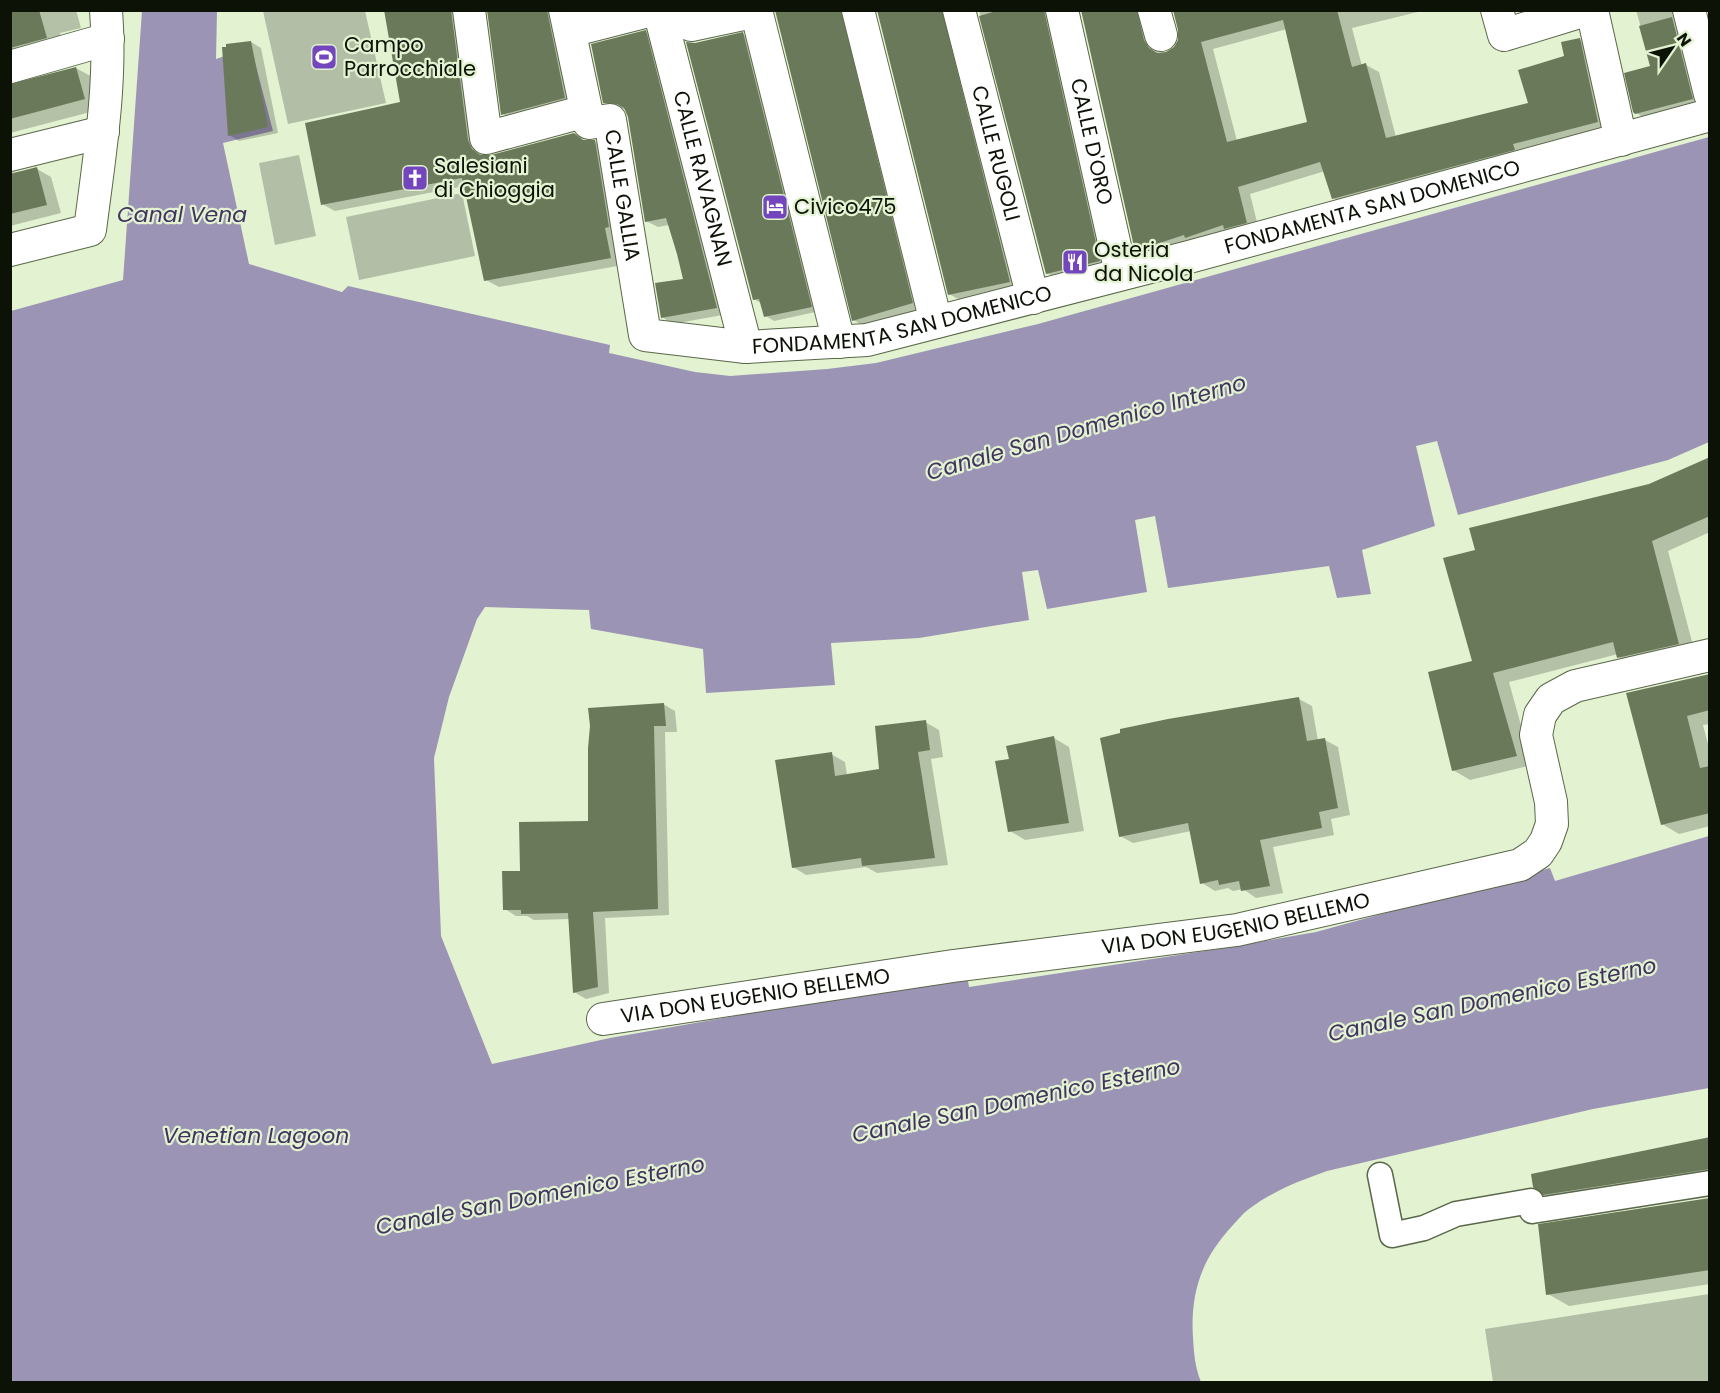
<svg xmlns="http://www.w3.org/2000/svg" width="1720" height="1393" font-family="Poppins,sans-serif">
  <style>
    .green { fill: #b2bea6 }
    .water { fill: #9c94b4 }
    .shadow { fill: #0003; fill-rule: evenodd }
    .building { fill: #6b795b; fill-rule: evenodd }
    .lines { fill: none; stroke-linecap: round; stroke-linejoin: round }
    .pedestrian-casing { stroke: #5a674a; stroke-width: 27 }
    .minor-casing { stroke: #5a674a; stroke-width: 34 }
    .pedestrian { stroke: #fff; stroke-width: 24 }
    .minor { stroke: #fff; stroke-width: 32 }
    .labels { text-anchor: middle; stroke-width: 4.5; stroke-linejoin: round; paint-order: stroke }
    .poi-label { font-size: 21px; fill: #0d1207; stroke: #e3f2d1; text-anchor: start }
    .street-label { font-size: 21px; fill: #0d1207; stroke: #e3f2d1 }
    .water-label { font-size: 22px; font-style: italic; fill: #413360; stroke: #e3f2d1 }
  </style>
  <rect width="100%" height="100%" fill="#e3f2d1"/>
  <path class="green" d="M263 11H365L386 103 288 124Z
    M299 155 316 236 275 245 259 163Z
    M462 193 475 256 359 280 346 217Z
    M1709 1294V1382H1493L1485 1329Z"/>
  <path class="water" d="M142 11H217L216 59 251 47 273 131 223 143 249 264 342 292 348 286 610 345 609 353 695 372 730 376 827 369 876 363 1038 324 1709 137V442L1668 460 1458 515 1437 441 1416 446 1435 526 1362 550 1371 594 1337 598 1329 566 1168 588 1155 516 1135 520 1147 592 1047 609 1038 570 1022 572 1029 620 919 638 831 643 835 685 706 693 703 649 591 629 589 610 485 607 477 619 449 697 434 758 441 936 492 1064 610 1038 967 975 969 987 1231 947 1316 932 1550 868 1555 881 1709 836V1088L1593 1109 1327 1171C1299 1181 1273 1191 1249 1209 1243 1213 1238 1220 1233 1225 1202 1258 1190 1292 1193 1338 1194 1354 1195 1367 1201 1382H11V311L123 280Z"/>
  <path class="shadow" d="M10 10H76L81 28 60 33 64 47 10 72Z
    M385 10H465L481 149 484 157H491L574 134 587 142H595L608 149 623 265 499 287 486 280 465 186 335 211 322 204 402 103Z
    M489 10H561L577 105 515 122 503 114Z
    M777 10H854L925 310 866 327 853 320Z
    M878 10H955L1022 289 962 301 949 294Z
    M979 10H1058L1112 268 1060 281 1047 273Z
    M1082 10H1150L1156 49 1159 54H1167L1175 48 1180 40V30L1174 10H1426L1352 28 1362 66 1366 65 1379 72 1396 137 1530 104 1580 40 1592 47 1611 129 1346 206 1333 198 1325 171 1250 194 1259 230 1149 257 1136 250ZM1287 29 1309 123 1237 141 1213 49Z
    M1636 10H1685L1705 106 1650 121 1636 113 1652 67Z
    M645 32 657 38 728 314 673 324 662 317 685 280 669 225 658 227 646 221 629 116 626 109H616L604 102Z
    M743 34 752 39 820 311 774 321 766 316 762 304 754 299 695 44Z
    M251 42 261 48 278 133 239 141 229 135Z
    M76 68 94 78 102 109 10 133V84Z
    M37 169 51 177 61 213 10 226V173Z
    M1710 459V532L1668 551 1695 653 1635 666 1619 657 1618 654 1509 682 1532 765 1470 780 1453 770 1473 662 1477 551 1650 485Z
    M1710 675V724L1703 725 1710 752V826L1679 834 1662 824 1628 694Z
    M1299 699 1312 706 1318 741 1325 740 1338 747 1350 815 1331 819 1334 835 1273 847 1283 893 1256 898 1243 889 1233 891 1228 888 1215 891 1202 883 1191 831 1133 843 1120 836Z
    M663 704 675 711 677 732H665L669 915 605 918 609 993 586 999 574 992 570 919 534 920 527 916H516L505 909 522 872 590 822Z
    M925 722 939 730 943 757 931 759 948 865 877 873 866 867 806 875 793 867 831 754 845 762 847 775 881 770Z
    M1054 738 1069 747 1084 831 1025 840 1010 831 1011 760Z
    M1710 1139V1183L1565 1206 1544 1194Z
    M1710 1199V1284L1569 1306 1548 1294Z"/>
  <path class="building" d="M10 10H39L47 38 10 48Z
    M384 10H451L468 140 472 149 480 155H491L574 133 583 140H595L609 227 605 228 611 258 484 281 462 178 321 205 305 123 400 102Z
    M487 10H547L565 98 501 115Z
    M775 10H841L913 303 852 321Z
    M877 10H942L1010 282 948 295Z
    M1000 10H1044L1100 261 1046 274 979 16Z
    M1081 10H1137L1144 40 1149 48 1157 53 1166 52 1174 47 1178 40V30L1173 10H1337L1352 67 1366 63 1386 138 1528 103 1518 70 1564 56 1561 42 1580 38 1598 122 1513 144 1515 150 1332 199 1320 162 1238 187 1247 223 1224 229 1223 225 1185 238 1184 235 1135 251ZM1283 20 1307 122 1227 142 1201 42Z
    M1672 17 1693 99 1635 114 1633 112 1624 73 1650 66 1639 26Z
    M646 30 717 308 661 318 655 283 683 279 677 254 666 218 645 222 628 117 624 108 617 104 603 103 591 44Z
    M743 32 812 307 764 317 759 299 753 300 686 42 695 43Z
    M251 41 268 127 228 136 222 47H226V44Z
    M76 67 85 99 10 119V84Z
    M37 167 47 205 10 214V174Z
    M1710 457V516L1652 541 1679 644 1617 658 1613 642 1493 673 1517 756 1452 771 1428 672 1472 661 1443 558 1475 550 1469 528 1649 484Z
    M1710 674V710L1687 716 1700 768 1710 766V813L1661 825 1626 693Z
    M1299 697 1307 741 1325 738 1338 808 1319 812 1322 828 1260 840 1270 886 1241 891 1239 881 1219 885 1218 880 1200 884 1188 823 1119 837 1100 738 1120 733V729L1168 719Z
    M664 703 666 726H654L658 909 593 912 598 987 573 993 568 913 521 914V910H503L502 871H520L519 822 588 821V748L590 726 588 708Z
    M926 720 930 750 918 752 935 858 862 866 861 858 792 868 775 760 832 752 835 776 879 769 875 726Z
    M1054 736 1069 823 1008 832 995 761 1009 759 1006 746Z
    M1710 1137V1169L1543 1195 1533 1187 1531 1174Z
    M1710 1198V1270L1546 1295 1538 1224Z"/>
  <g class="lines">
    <defs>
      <path id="pedestrian" d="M1380 1175 1392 1235 1424 1228 1456 1214 1531 1201 1532 1211 1710 1183"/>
      <g id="minor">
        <path d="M469 10 486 138 586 111"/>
        <path id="s1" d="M565 10 589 123 610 120 645 335 746 347 867 340 1189 257 1710 115"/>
        <path id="s2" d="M659 10 746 347"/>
        <path d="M662 10 691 25 757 11"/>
        <path d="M756 10 839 342"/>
        <path d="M858 10 936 322"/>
        <path id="s3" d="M959 10 1033 298"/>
        <path id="s4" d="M1062 10 1121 273"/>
        <path d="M1154 10 1161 35"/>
        <path d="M1497 10 1504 35 1586 10"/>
        <path d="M1592 10 1621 140"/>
        <path d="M1689 10 1710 94"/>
        <path d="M570 31 652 10"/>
        <path d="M10 67 108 39"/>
        <path d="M10 155 103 132"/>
        <path d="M10 250 90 230C99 158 112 84 106 10"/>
        <path id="s5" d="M603 1019 953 966 1237 930 1520 865 1538 853 1546 841 1552 824 1551 802 1536 735 1540 715 1551 699 1575 686 1710 655"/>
      </g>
    </defs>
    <use href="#pedestrian" class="pedestrian-casing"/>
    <use href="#minor" class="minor-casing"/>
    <use href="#pedestrian" class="pedestrian"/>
    <use href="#minor" class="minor"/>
  </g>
  <defs>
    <symbol id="stadium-square" viewBox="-11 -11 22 22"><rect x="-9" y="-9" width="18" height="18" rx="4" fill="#7346be" stroke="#e3f2d1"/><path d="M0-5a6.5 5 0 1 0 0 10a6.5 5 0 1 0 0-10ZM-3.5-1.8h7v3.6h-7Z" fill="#fff"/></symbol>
    <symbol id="church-square" viewBox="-11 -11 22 22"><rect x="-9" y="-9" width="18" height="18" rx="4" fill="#7346be" stroke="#e3f2d1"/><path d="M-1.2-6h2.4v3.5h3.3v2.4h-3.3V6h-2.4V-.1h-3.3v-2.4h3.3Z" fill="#fff"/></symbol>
    <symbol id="hotel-square" viewBox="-11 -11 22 22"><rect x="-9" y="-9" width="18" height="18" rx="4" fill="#7346be" stroke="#e3f2d1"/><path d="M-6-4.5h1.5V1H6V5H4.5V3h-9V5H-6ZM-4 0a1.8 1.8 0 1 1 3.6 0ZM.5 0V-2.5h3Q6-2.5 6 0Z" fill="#fff"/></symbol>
    <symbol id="restaurant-square" viewBox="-11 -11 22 22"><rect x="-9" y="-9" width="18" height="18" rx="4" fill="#7346be" stroke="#e3f2d1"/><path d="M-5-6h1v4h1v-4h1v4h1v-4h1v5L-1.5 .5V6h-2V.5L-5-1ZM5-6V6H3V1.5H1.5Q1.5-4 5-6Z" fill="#fff"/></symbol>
  </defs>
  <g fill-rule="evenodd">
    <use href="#stadium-square" x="309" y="42" width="30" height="30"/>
    <use href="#church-square" x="400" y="163" width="30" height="30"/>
    <use href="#hotel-square" x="760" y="192" width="30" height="30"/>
    <use href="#restaurant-square" x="1060" y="247" width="30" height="30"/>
  </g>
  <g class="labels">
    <g class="poi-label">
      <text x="344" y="52">Campo<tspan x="344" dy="24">Parrocchiale</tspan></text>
      <text x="434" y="173">Salesiani<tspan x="434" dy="24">di Chioggia</tspan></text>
      <text x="794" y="214">Civico475</text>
      <text x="1094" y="257">Osteria<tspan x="1094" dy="24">da Nicola</tspan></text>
    </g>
    <g class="street-label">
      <text dy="7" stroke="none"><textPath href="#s4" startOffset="135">CALLE D'ORO</textPath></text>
      <text dy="7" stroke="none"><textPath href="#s3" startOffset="148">CALLE RUGOLI</textPath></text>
      <text dy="7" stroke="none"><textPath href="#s2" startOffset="174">CALLE RAVAGNAN</textPath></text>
      <text dy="7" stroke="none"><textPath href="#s1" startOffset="213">CALLE GALLIA</textPath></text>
      <text dy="7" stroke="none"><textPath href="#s1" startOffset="1100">FONDAMENTA SAN DOMENICO</textPath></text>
      <text dy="7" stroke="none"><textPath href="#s1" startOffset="615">FONDAMENTA SAN DOMENICO</textPath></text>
      <text dy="7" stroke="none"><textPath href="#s5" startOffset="640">VIA DON EUGENIO BELLEMO</textPath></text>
      <text dy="7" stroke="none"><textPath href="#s5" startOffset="154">VIA DON EUGENIO BELLEMO</textPath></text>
    </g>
    <g class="water-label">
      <text x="182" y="222">Canal Vena</text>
      <text transform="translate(1086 427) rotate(-16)" y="8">Canale San Domenico Interno</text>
      <text transform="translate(1492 999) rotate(-12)" y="8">Canale San Domenico Esterno</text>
      <text transform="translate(1016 1100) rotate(-12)" y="8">Canale San Domenico Esterno</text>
      <text x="256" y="1143">Venetian Lagoon</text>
      <text transform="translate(540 1195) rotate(-11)" y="8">Canale San Domenico Esterno</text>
    </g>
  </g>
  <rect width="1720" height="1393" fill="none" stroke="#0d1207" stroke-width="24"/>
  <g transform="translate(1672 48) rotate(55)" stroke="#e3f2d1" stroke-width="4.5" paint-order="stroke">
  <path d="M0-4.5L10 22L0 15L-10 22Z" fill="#0d1207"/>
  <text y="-9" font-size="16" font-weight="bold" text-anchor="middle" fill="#0d1207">N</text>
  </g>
</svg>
